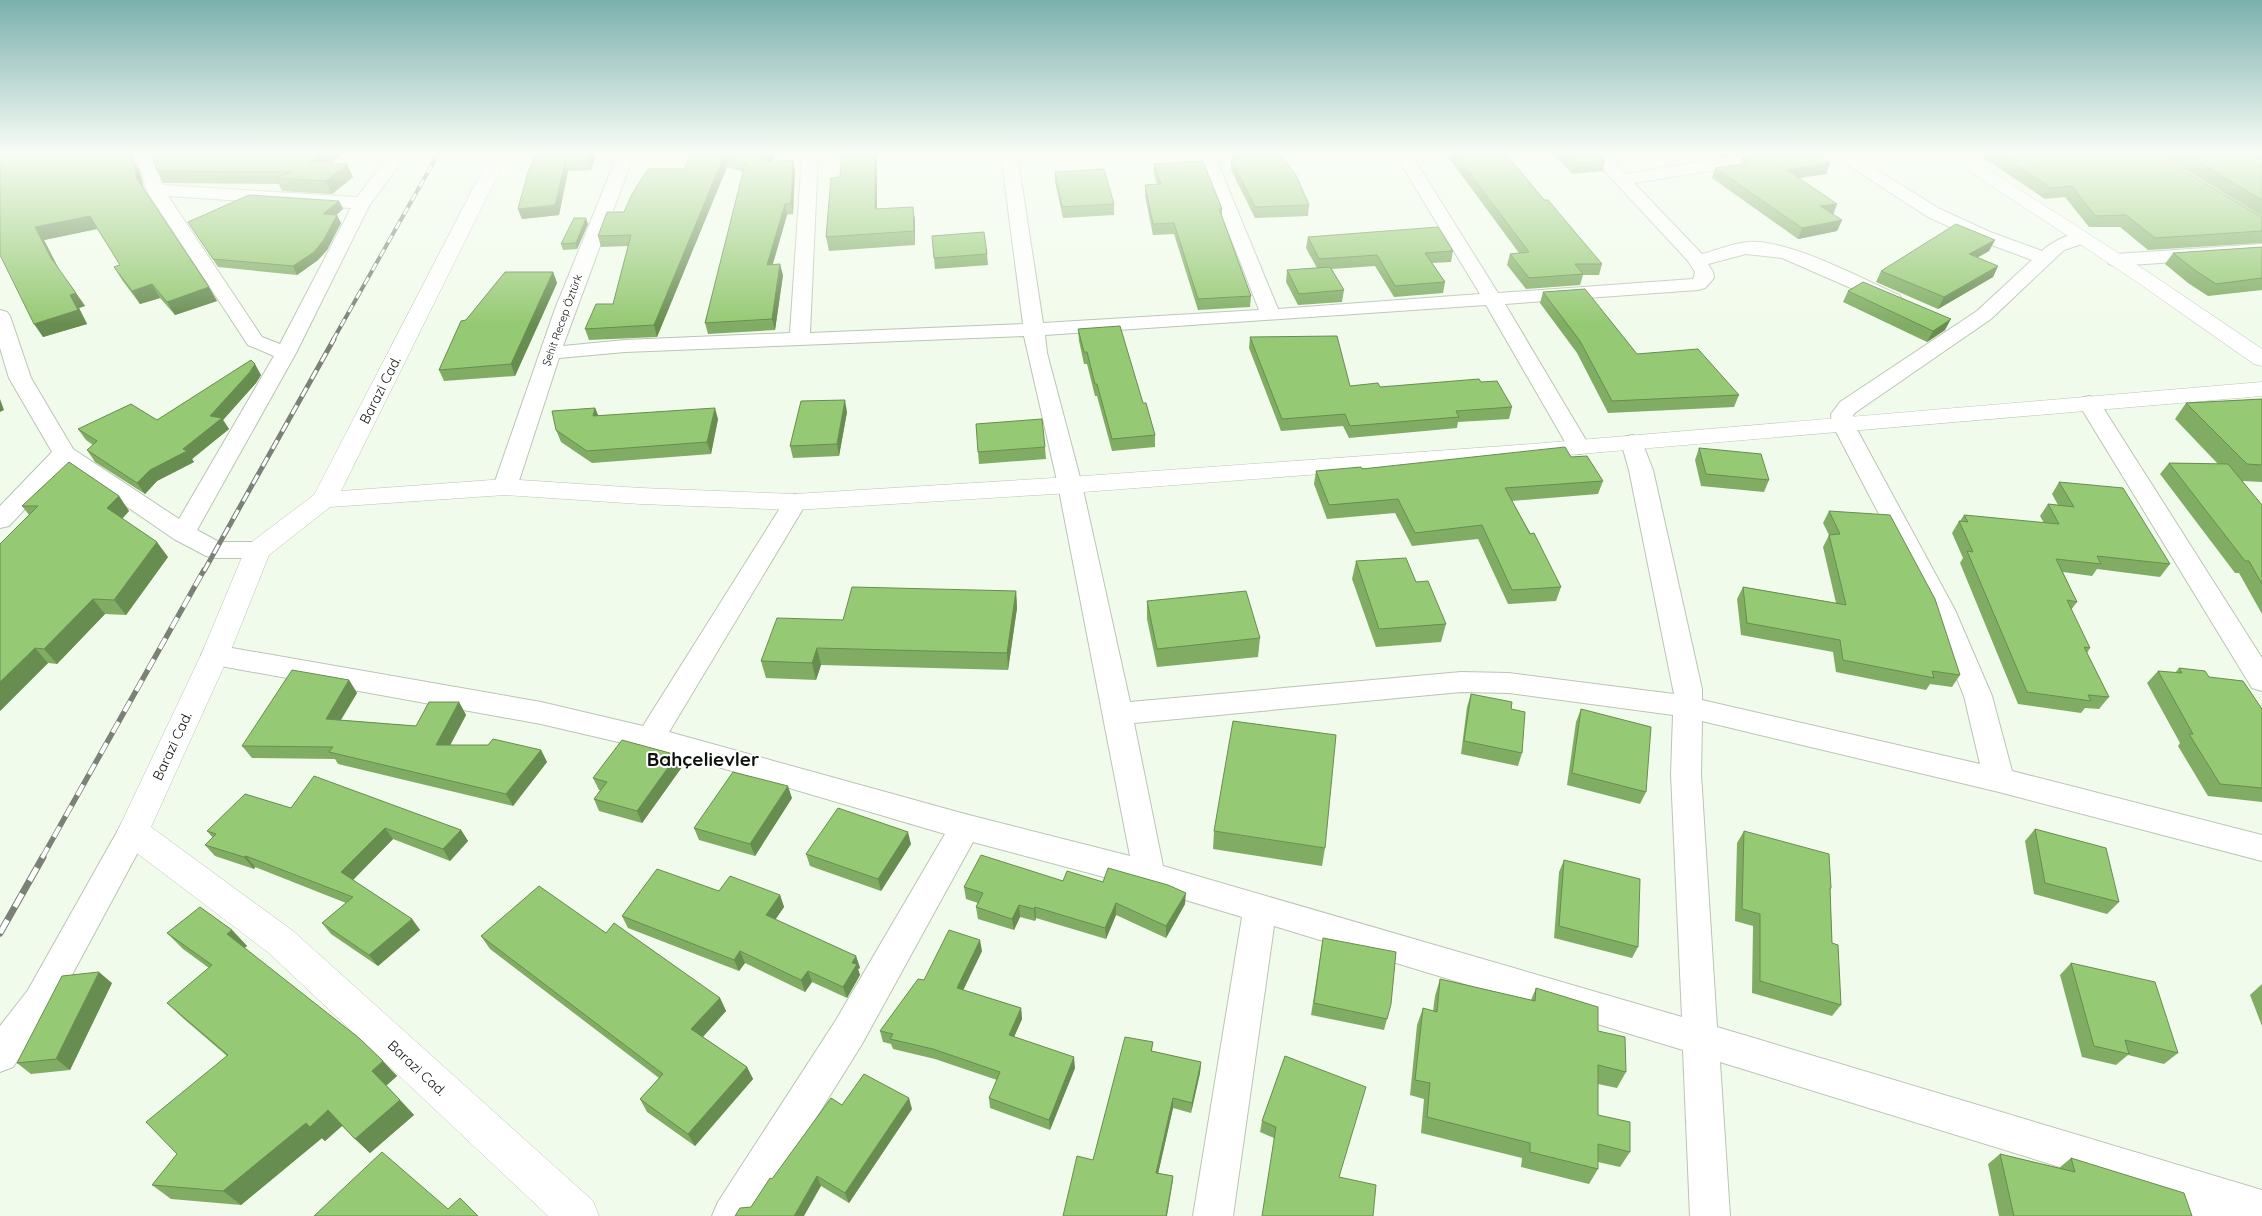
<svg xmlns="http://www.w3.org/2000/svg" width="2262" height="1216" font-family="Quicksand,sans-serif">
  <style>
    .lines { fill: none; stroke-linecap: round; stroke-linejoin: round }
    .minor-casing { stroke: #bbc4b5; stroke-width: 2 }
    .tertiary-casing { stroke: #bbc4b5; stroke-width: 1 }
    .minor { fill: #fff; fill-rule: evenodd }
    .tertiary { fill: #fff; fill-rule: evenodd }
    .rail-far3-casing { stroke: #7a8176; stroke-width: 4 }
    .rail-far2-casing { stroke: #7a8176; stroke-width: 5 }
    .rail-far1-casing { stroke: #7a8176; stroke-width: 5.5 }
    .rail-casing { stroke: #7a8176; stroke-width: 7 }
    .rail-far3 { stroke: #fff; stroke-width: 2.5; stroke-dasharray: 8; stroke-linecap: butt }
    .rail-far2 { stroke: #fff; stroke-width: 3; stroke-dasharray: 10; stroke-linecap: butt }
    .rail-far1 { stroke: #fff; stroke-width: 4; stroke-dasharray: 12; stroke-linecap: butt }
    .rail { stroke: #fff; stroke-width: 5; stroke-dasharray: 15; stroke-linecap: butt }
    .wall { fill: #80ad63 }
    .shaded-wall { fill: #688d50 }
    .building { fill: #95c973; stroke: #688d50 }
    .labels { text-anchor: middle; stroke-width: 4; stroke-linejoin: round; paint-order: stroke }
    .far-street-label { font-size: 11px; fill: #0e120c; stroke: #fff }
    .street-label { font-size: 14px; fill: #0e120c; stroke: #fff }
    .district-label { font-size: 19px; font-weight: bold; fill: #0e120c; stroke: #fff }
  </style>
  <rect width="100%" height="100%" fill="#f1fbeb"/>
  <g class="lines">
    <defs>
      <path id="minor" d="M131 154H148L158 170 162 185 357 197 391 154H408L370 204 296 353 197 530 219 542H258L267 544 270 550 267 556 258 558H215L206 556 174 539 66 465 9 526 0 528V506L52 452 9 378 0 348V310L7 312 10 316 31 378 73 449 179 519 274 356 248 345 146 190 142 170ZM168 196 351 208 280 344 262 337Z
        M618 154H634L563 346 625 340 790 333 802 154H818L810 333 1023 324 1001 154H1017L1043 323 1259 310 1198 154H1214L1278 309 1480 294 1395 154H1411L1498 293 1693 279 1694 277 1695 272 1688 261 1589 154H1607L1625 174 1750 154H1792L1790 157 1784 159 1634 183 1702 254C1716 250 1732 244 1747 242 1787 238 1860 278 1899 295L1902 299 1899 303 1892 305 1885 303 1782 258 1746 254 1708 264 1713 272 1714 278 1705 288 1698 290 1505 304 1590 447 1587 452 1579 454 1571 452 1568 447 1486 305 1045 335 1047 353 1082 485 1130 702 1461 672 1509 673 1674 694 1629 470 1621 442 1624 437 1632 435 1640 437 1653 470 1702 689V700L1980 764 1964 696 1929 610 1832 424 1831 414 1840 402 1977 311 2032 260 1978 240 1928 217 1831 154H1851L1940 209 1990 232 2042 251C2053 241 2073 230 2088 234L2091 238 2088 242 2064 250 1991 319 1856 412 1853 415 1854 424 1955 610 1992 696 2012 771 2262 835V861L1999 792 1702 721 1701 774 1717 1027 2262 1190V1216H2178L2173 1202 1720 1062 1730 1216H1690L1683 1050 1274 926 1233 1216H1193L1242 917 1149 889 973 842 862 1044 755 1216H712L718 1202 836 1020 945 834 691 759 541 724 215 665 205 662 201 655 205 648 215 645 541 702 643 726 787 497 795 494 803 497 807 502 669 732 965 814 1130 856 1058 485 1024 336 625 352 559 358 517 487 513 492 505 494 497 492 493 487 555 309ZM1461 692 1509 693 1673 715 1671 774 1682 1017 1163 866 1134 723Z
        M2262 244V256L2116 266 2109 264 2107 260 2109 256 2116 254Z
        M2089 396 2097 398 2100 403 2262 658V691L2252 688 2078 403 2081 398Z
        M133 819 144 823 149 832 144 841 52 1012 13 1067 0 1072V1026L28 990 122 823Z"/>
      <path id="tertiary" d="M491 154H508L341 491 505 479 641 488 795 494 1070 477 1532 444 2262 382V396L1532 458 1070 493 795 510 641 504 505 495 330 507 269 555 229 655 151 827 293 931 593 1201 599 1216H548L269 953 121 841 117 832 201 655 245 550 249 544 314 495Z
        M1944 154H1964L2151 274 2262 349V366L2254 364 2137 282Z"/>
    </defs>
    <use href="#minor" class="minor-casing"/>
    <use href="#tertiary" class="tertiary-casing"/>
    <use href="#minor" class="minor"/>
    <use href="#tertiary" class="tertiary"/>
    <defs>
      <path id="rail-far3" d="M333 340 438 154"/>
      <path id="rail-far2" d="M204 571 334 339"/>
      <path id="rail-far1" d="M42 858 204 570"/>
      <path id="rail" d="M0 933 43 857"/>
    </defs>
    <use href="#rail-far3" class="rail-far3-casing"/>
    <use href="#rail-far2" class="rail-far2-casing"/>
    <use href="#rail-far1" class="rail-far1-casing"/>
    <use href="#rail" class="rail-casing"/>
    <use href="#rail-far3" class="rail-far3"/>
    <use href="#rail-far2" class="rail-far2"/>
    <use href="#rail-far1" class="rail-far1"/>
    <use href="#rail" class="rail"/>
  </g>
  <path class="wall" d="M150 154H342L331 163 353 177 332 194 282 191 279 184 163 183 157 171 153 159Z
    M536 154H596L591 170 568 171 559 215 522 219 518 209Z
    M691 154H775L772 162 793 160 795 171 793 214 787 215 773 264 783 275 775 330 708 334 705 323 743 172 727 167 657 337 589 340 585 329 613 304 628 246 601 247 598 236 624 212 684 169Z
    M842 154H877V209L913 207 915 221V245L829 251 826 237 840 177Z
    M1232 154H1280L1309 205 1308 216 1255 218 1231 170V159H1233Z
    M1446 154H1506L1544 200 1602 264 1599 275H1583L1580 285 1526 289 1507 265 1510 254 1519 253Z
    M1554 154H1599L1605 161 1603 171 1572 174Z
    M1978 154H2156L2262 217V243L2148 250 2120 227H2089L2065 197 2045 199Z
    M2159 154H2262V216Z
    M1742 158 1830 163 1826 174 1799 178 1833 215 1842 220 1837 231 1798 239 1712 178 1715 168 1740 164Z
    M1154 164 1222 209V217L1251 296 1250 307 1198 310 1174 234 1153 235 1145 196V185L1157 184 1154 174Z
    M140 171 144 189 217 301 175 315 160 298 140 304 122 280 114 267 120 265 97 229 44 240 58 268 85 306 79 308 87 324 43 337 0 255Z
    M1055 172 1114 204V215L1063 218 1055 182Z
    M339 201 343 209 336 215 341 223 327 250 318 260 297 275 218 267 188 222Z
    M588 224 577 249 563 250 561 244Z
    M1308 237 1453 251 1451 262 1432 263 1445 282 1443 293 1394 297 1375 266 1332 269 1344 290 1342 302 1298 305 1286 282 1287 270 1317 268 1306 248Z
    M1995 240 1989 251 1977 258 1998 266 1993 277 1938 309 1876 282 1881 271Z
    M2262 247V290L2208 296 2188 283 2165 264 2173 253Z
    M987 254 988 265 935 269 934 258Z
    M553 272 557 283 515 376 444 381 439 370 466 320Z
    M1848 291 1945 330 1927 342 1843 302Z
    M1543 292 1637 354 1739 395 1734 407 1608 413 1577 353 1540 303Z
    M1078 329 1143 403 1155 435V447L1112 451 1097 396H1095L1087 364H1084L1079 341Z
    M1250 337 1350 386 1380 387 1481 382 1512 407 1509 419 1458 422 1457 428 1349 438 1343 426 1281 431 1249 348Z
    M261 375 256 383 223 420 229 429 192 459 194 462 157 481 145 494 95 462 87 450 93 445 86 440 78 429 157 420Z
    M2262 399V482L2242 481 2262 505V614L2239 573H2235L2160 474 2169 463 2218 464 2175 419 2186 403Z
    M595 408 598 415 718 419 711 454 592 463 561 442 556 430Z
    M847 412 839 456 793 458 790 446Z
    M1045 447 1046 459 979 464 978 452Z
    M1699 448 1769 480 1764 492 1701 486 1695 460Z
    M1571 457 1603 481 1598 494 1512 501 1561 587 1556 601 1508 604 1478 539 1412 546 1395 513 1327 519 1314 484 1316 471Z
    M2059 482 2170 564 2160 577 2097 569 2092 576 2063 572 2077 602 2071 610 2090 648 2087 653 2109 697 2099 709 2085 708 2081 713 2018 704 1960 563 1963 558 1952 533 1959 521H1960L1964 515 2044 523 2040 516 2048 504 2058 505 2052 494Z
    M119 496 129 511 122 519 168 557 126 615 105 614 57 664 48 663 0 711 29 515 22 506Z
    M1829 511 1960 675 1952 687 1930 684 1926 690 1836 672 1833 652 1741 635 1737 599 1743 587 1836 603 1823 547 1829 535 1823 523Z
    M1356 561 1416 582 1446 624 1441 642 1376 647 1352 579Z
    M1016 591 1017 608 1008 670 821 665 816 680 766 678 761 661 843 620Z
    M1147 601 1260 638 1258 657 1157 667 1147 619Z
    M2179 668 2209 677 2262 709V802L2208 796 2178 746 2180 743 2147 683 2158 671 2175 673Z
    M349 680 357 693 341 720 416 726 459 702 466 715 450 745 541 750 547 762 513 806 338 764 335 759 252 758 242 746Z
    M1471 694 1511 709 1522 753 1518 766 1461 754 1467 707Z
    M1581 709 1646 792 1640 804 1567 785 1576 722Z
    M682 767 642 823 599 811 594 799 600 790H599L593 778Z
    M792 798 755 856 699 840 694 828Z
    M291 808 461 830 468 841 450 861 393 839 353 880 412 919 420 930 378 966 331 934 322 923 346 903 255 867 254 869 215 856 205 845 213 838 207 831Z
    M2035 829 2119 902 2107 914 2034 894 2025 841Z
    M1214 831 1325 848 1322 866 1213 849Z
    M1744 831 1831 888 1830 891 1832 943 1841 1005 1832 1016 1752 993 1753 926 1735 921 1737 843Z
    M911 844 881 891 810 866 806 854Z
    M1564 860 1638 947 1632 958 1554 938 1559 872Z
    M1063 881 1103 882 1185 904 1166 938 1116 915 1106 939 1036 918 1035 921 1020 917 1014 930 978 919 976 907 978 903 966 899 964 887Z
    M719 891 780 895 784 907 775 920 856 956 860 968 858 969 860 975 847 998 812 982 805 992 745 963 739 971 628 928 622 916Z
    M232 930 247 946 244 948 397 1076 386 1085 414 1115 370 1153 342 1126 325 1141 322 1138 241 1205 171 1199 152 1185 177 1154 227 1056 184 1019 167 1003 209 968 183 949 167 933Z
    M606 933 720 998 726 1011 703 1037 747 1067 753 1079 695 1146 647 1112 640 1099 659 1078 490 949 481 936Z
    M1323 938 1391 1004 1384 1030 1311 1015Z
    M982 951 963 990 1021 1008 1022 1019 1014 1037 1075 1068 1050 1130 990 1108 989 1098 997 1080 935 1059 893 1049 891 1044 883 1042 880 1031 924 980Z
    M2071 963 2178 1053 2164 1064 2128 1055 2116 1065 2082 1057 2060 975Z
    M1440 979 1531 1000 1536 988 1598 1031 1626 1072 1617 1088 1598 1084V1115L1630 1152 1620 1167 1598 1162V1169L1589 1184 1521 1167 1522 1158 1421 1133 1424 1099 1410 1095 1417 1025 1423 1008 1433 1011 1435 996Z
    M112 983 70 1070 31 1074 17 1063Z
    M2262 984V1026L2250 995Z
    M1153 1042 1152 1051 1201 1062 1200 1073 1191 1113 1173 1108 1158 1173 1173 1176 1172 1186 1093 1160Z
    M1285 1056 1339 1177 1274 1138 1260 1132 1262 1121Z
    M842 1105 912 1109 849 1203 821 1186 751 1207 772 1179Z
    M2000 1154 2059 1168 2071 1158 2192 1216H1999L1988 1164Z"/>
  <path class="shaded-wall" d="M321 154H342L315 176 309 164Z
    M590 154H596L591 170 588 160Z
    M769 154H775L769 173 766 162Z
    M875 154H877V223L875 209Z
    M1721 154H1736L1720 157Z
    M724 156 727 167 657 337 654 325Z
    M133 159 140 171 144 191 137 179Z
    M793 160 795 171 793 214 791 203Z
    M565 162 568 171 559 215 522 219 518 209Z
    M1830 163 1826 174 1783 180 1787 170Z
    M347 164 353 177 332 194 326 181Z
    M339 201 343 209 327 223 323 214Z
    M785 204 787 215 769 276 767 265Z
    M1837 204 1833 215 1820 206Z
    M913 207 915 221V245L914 231Z
    M337 215 341 223 327 250 318 260 297 275 293 266Z
    M90 216 97 229 44 240 60 271 51 258 35 227Z
    M586 218 588 224 577 249 576 243Z
    M1842 220 1837 231 1798 239 1802 228Z
    M1995 240 1989 251 1963 265 1969 254Z
    M780 264 783 275 775 330 772 319Z
    M1998 266 1993 277 1938 309 1944 297Z
    M553 272 557 283 515 376 511 364Z
    M152 284 160 298 140 304 132 291Z
    M209 287 217 301 175 315 167 302Z
    M76 293 85 306 79 308 87 324 43 337 34 324 70 295Z
    M1951 319 1945 330 1927 342 1933 331Z
    M255 364 261 375 256 383 223 420 229 429 192 459 194 462 157 481 145 494 137 483 150 470 210 416Z
    M0 399 4 410 0 412Z
    M845 400 847 412 839 456 837 444Z
    M595 408 600 420 593 416Z
    M715 408 718 419 711 454 707 442Z
    M119 496 129 511 118 523 107 508Z
    M157 542 168 557 126 615 114 600Z
    M1016 591 1017 608 1008 670 1007 653Z
    M93 599 105 614 57 664 44 649Z
    M35 648 48 663 0 711V682Z
    M817 648 821 665 816 680 812 663Z
    M349 680 357 693 334 731 326 719Z
    M459 702 466 715 444 757 436 745Z
    M541 750 547 762 513 806 506 794Z
    M677 755 682 767 642 823 637 811Z
    M788 786 792 798 755 856 750 844Z
    M385 828 393 839 350 883 341 872Z
    M461 830 468 841 450 861 443 849Z
    M908 832 911 844 881 891 878 879Z
    M246 856 255 867 254 869 244 857Z
    M1186 893 1185 904 1166 938V926Z
    M780 895 784 907 770 927 766 915Z
    M1116 903V915L1106 939 1105 928Z
    M1019 905 1020 917 1014 930 1012 919Z
    M1035 907 1036 918 1035 921 1034 909Z
    M412 919 420 930 378 966 369 955Z
    M232 930 247 946 242 950 227 934Z
    M980 940 982 951 959 999 957 988Z
    M740 951 745 963 739 971 734 960Z
    M856 956 860 968 858 969 860 975 847 998 843 987 852 963Z
    M808 971 812 982 805 992 801 980Z
    M99 972 112 983 70 1070 56 1059Z
    M720 998 726 1011 698 1042 691 1029Z
    M1021 1008 1022 1019 1010 1046 1009 1035Z
    M1074 1057 1075 1068 1050 1130 1049 1120Z
    M383 1061 397 1076 386 1086 372 1071Z
    M1201 1062 1200 1073 1191 1113 1192 1103Z
    M747 1067 753 1079 695 1146 688 1134Z
    M909 1098 912 1109 849 1203 845 1193Z
    M1173 1098V1108L1156 1183V1173Z
    M400 1100 414 1115 370 1153 355 1139Z
    M328 1110 343 1125 325 1141 310 1127Z
    M306 1123 322 1138 241 1205 223 1191Z
    M817 1176 821 1186 804 1216H794Z
    M1173 1176 1172 1186 1167 1216H1166Z"/>
  <path class="building" d="M0 154H131L133 159 137 179 209 287 167 302 152 284 132 291 114 267 120 265 90 216 35 227 51 258 76 293 70 295 78 310 34 324 0 255Z
    M151 154H321L309 164 313 162 347 164 326 181 276 178 291 172 157 171 153 157Z
    M536 154H590L588 160 565 162 555 205 518 209 528 172Z
    M691 154H769L766 162 793 160 791 203 785 204 767 265 780 264 772 319 705 323 745 164H748L724 156 654 325 585 329 596 304H613L631 235 598 236 607 212H624L632 194 648 169H684Z
    M842 154H875V209L913 207 914 231 826 237 831 178 840 177Z
    M1235 154H1280L1296 175 1309 205 1255 207 1231 159H1236Z
    M1455 154H1506L1544 200H1548L1602 264H1575L1583 274 1529 278 1510 254 1529 252Z
    M1566 154H1599L1605 161 1575 163Z
    M1765 154H1815L1830 163 1787 170 1837 204 1820 206 1842 220 1802 228 1715 168 1750 163 1742 158Z
    M2001 154H2156L2262 217V231L2155 238 2126 215 2095 216 2072 186 2051 188Z
    M2185 154H2262V200Z
    M1203 161 1222 209H1219L1251 296 1198 299 1174 223 1153 224 1145 185 1161 184 1154 164Z
    M1104 169 1114 204 1062 207 1055 172Z
    M249 195 339 201 323 214 337 215 323 241 314 252 293 266 213 259 188 222Z
    M574 218H586L576 243 561 244Z
    M1956 224 1995 240 1969 254 1998 266 1944 297 1881 271Z
    M1438 227 1453 251 1425 253 1445 282 1395 286 1377 255 1319 259 1308 237Z
    M984 232 987 254 934 258 932 236Z
    M2262 247V278L2216 284 2196 271 2173 253Z
    M1330 267 1344 290 1299 294 1287 270Z
    M505 272H553L511 364 439 370 461 321 466 320Z
    M1863 282 1951 319 1933 331 1848 291Z
    M1585 289 1637 354 1698 349 1739 395 1612 401 1580 341 1543 292Z
    M1120 326 1143 403H1146L1155 435 1112 439 1097 384H1095L1087 352H1084L1078 329Z
    M1337 336 1350 386 1378 383 1380 387 1479 379 1481 382 1497 381 1512 407 1456 411 1459 417 1350 426 1345 414 1282 419 1250 337Z
    M251 360 255 364 250 372 210 416 222 418 183 449 187 451 150 470 137 483 87 450 97 441 78 429 131 404 157 420Z
    M2262 399V465L2247 464 2186 403Z
    M845 400 837 444 790 446 801 401Z
    M595 408 593 416 715 408 707 442 587 451 556 430 552 411Z
    M1042 419 1045 447 978 452 976 424Z
    M1565 447 1571 457 1587 456 1603 481 1505 488 1530 534 1534 533 1561 587 1512 590 1482 525 1415 533 1398 499 1329 505 1316 471 1361 467 1362 469Z
    M1699 448 1761 454 1769 480 1706 474Z
    M69 462 119 496 107 508 157 542 114 600 93 599 44 649 35 648 0 682V544L38 506H22Z
    M2169 463 2228 464 2262 505V584L2249 561H2245Z
    M2059 482 2123 488 2170 564 2097 556 2101 564 2056 559 2077 602 2067 600 2090 648 2084 647 2109 697 2088 695 2091 701 2027 692 1967 551 1973 552 1959 521 1968 522 1964 515 2059 524 2048 504 2074 507Z
    M1829 511 1890 515 1935 599 1960 675 1932 671 1934 678 1843 660 1840 640 1747 623 1743 587 1846 605 1829 535 1840 534Z
    M1406 558 1416 582 1428 581 1446 624 1379 629 1356 561Z
    M852 587 1016 591 1007 653 817 648 812 663 761 661 777 618 843 620Z
    M1246 591 1260 638 1157 649 1147 601Z
    M2179 668 2205 671 2209 677 2243 681 2262 709V788L2220 784 2189 734H2193L2158 671 2182 673Z
    M292 670 349 680 326 719 416 726 429 702H459L436 745H488L493 739 541 750 506 794 329 752 333 747 242 746Z
    M1471 694 1512 702 1511 709 1525 712 1522 753 1464 741Z
    M1581 709 1651 727 1646 792 1572 773Z
    M1233 721 1336 735 1325 848 1214 831Z
    M622 740 677 755 637 811 594 799 607 782 593 778Z
    M733 772 788 786 750 844 694 828Z
    M314 776 461 830 443 849 385 828 341 872 412 919 369 955 322 923 353 897 246 856 244 857 205 845 216 834 207 831 245 794 291 808Z
    M838 808 908 832 878 879 806 854Z
    M2035 829 2106 848 2119 902 2045 883Z
    M1744 831 1829 854 1831 888H1830L1832 943 1838 945 1841 1005 1760 981V914L1742 909Z
    M981 855 1063 881 1067 871 1103 882 1108 868 1168 885 1186 893 1166 926 1116 903 1105 928 1035 907 1034 909 1019 905 1012 919 976 907 983 893 964 887Z
    M1564 860 1640 879 1638 947 1559 926Z
    M657 869 719 891 730 876 780 895 766 915 856 956 852 963 857 964 843 987 808 971 801 980 740 951 734 960 622 916Z
    M539 886 606 933 614 923 720 998 691 1029 747 1067 688 1134 640 1099 663 1074 481 936Z
    M200 907 232 930 227 934 359 1038 383 1061 372 1071 400 1100 355 1139 328 1110 310 1127 306 1123 223 1191 152 1185 177 1154 146 1122 228 1055 167 1003 212 965 167 933Z
    M949 930 980 940 957 988 1021 1008 1009 1035 1074 1057 1049 1120 989 1098 1000 1072 933 1049 890 1039 893 1034 880 1031 918 979 924 980Z
    M1323 938 1396 952 1391 1004 1387 1019 1314 1003Z
    M2071 963 2155 982 2178 1053 2125 1040 2129 1054 2094 1046Z
    M99 972 56 1059 17 1063 62 976Z
    M1440 979 1535 1001 1536 988 1598 1007V1031L1625 1037 1626 1072 1598 1065V1115L1630 1122V1152L1598 1144V1169L1530 1152V1143L1427 1117 1430 1083 1415 1080 1423 1008 1437 1012Z
    M1125 1037 1153 1042 1151 1051 1201 1062 1192 1103 1173 1098 1156 1173 1173 1176 1166 1216H1063L1077 1156 1093 1160Z
    M1285 1056 1366 1087 1339 1177 1376 1185 1373 1216H1262L1276 1127 1262 1121Z
    M864 1074 909 1098 845 1193 817 1176 794 1216H735L740 1208 751 1207 770 1178 772 1179 831 1098 842 1105Z
    M382 1152 448 1209 460 1198 478 1216H314Z
    M2000 1154 2075 1172 2071 1158 2184 1193 2192 1216H2014Z"/>
  <linearGradient id="sky" x2="0" y2="1"><stop stop-color="#7bb0ad"/><stop offset="0.47" stop-color="#f9fdf6"/><stop offset="1" stop-color="#f9fdf6" stop-opacity="0"/></linearGradient>
  <rect width="2262" height="325" fill="url(#sky)"/>
  <g class="labels">
    <g class="far-street-label">
      <text transform="translate(562 320) rotate(-70)" y="4">Şehit Recep Öztürk</text>
    </g>
    <g class="street-label">
      <text transform="translate(380 390) rotate(-63)" y="5">Barazi Cad.</text>
      <text transform="translate(172 746) rotate(-65)" y="5">Barazi Cad.</text>
      <text transform="translate(417 1068) rotate(43)" y="5">Barazi Cad.</text>
    </g>
    <g class="district-label">
      <text x="703" y="766">Bahçelievler</text>
    </g>
  </g>
</svg>
